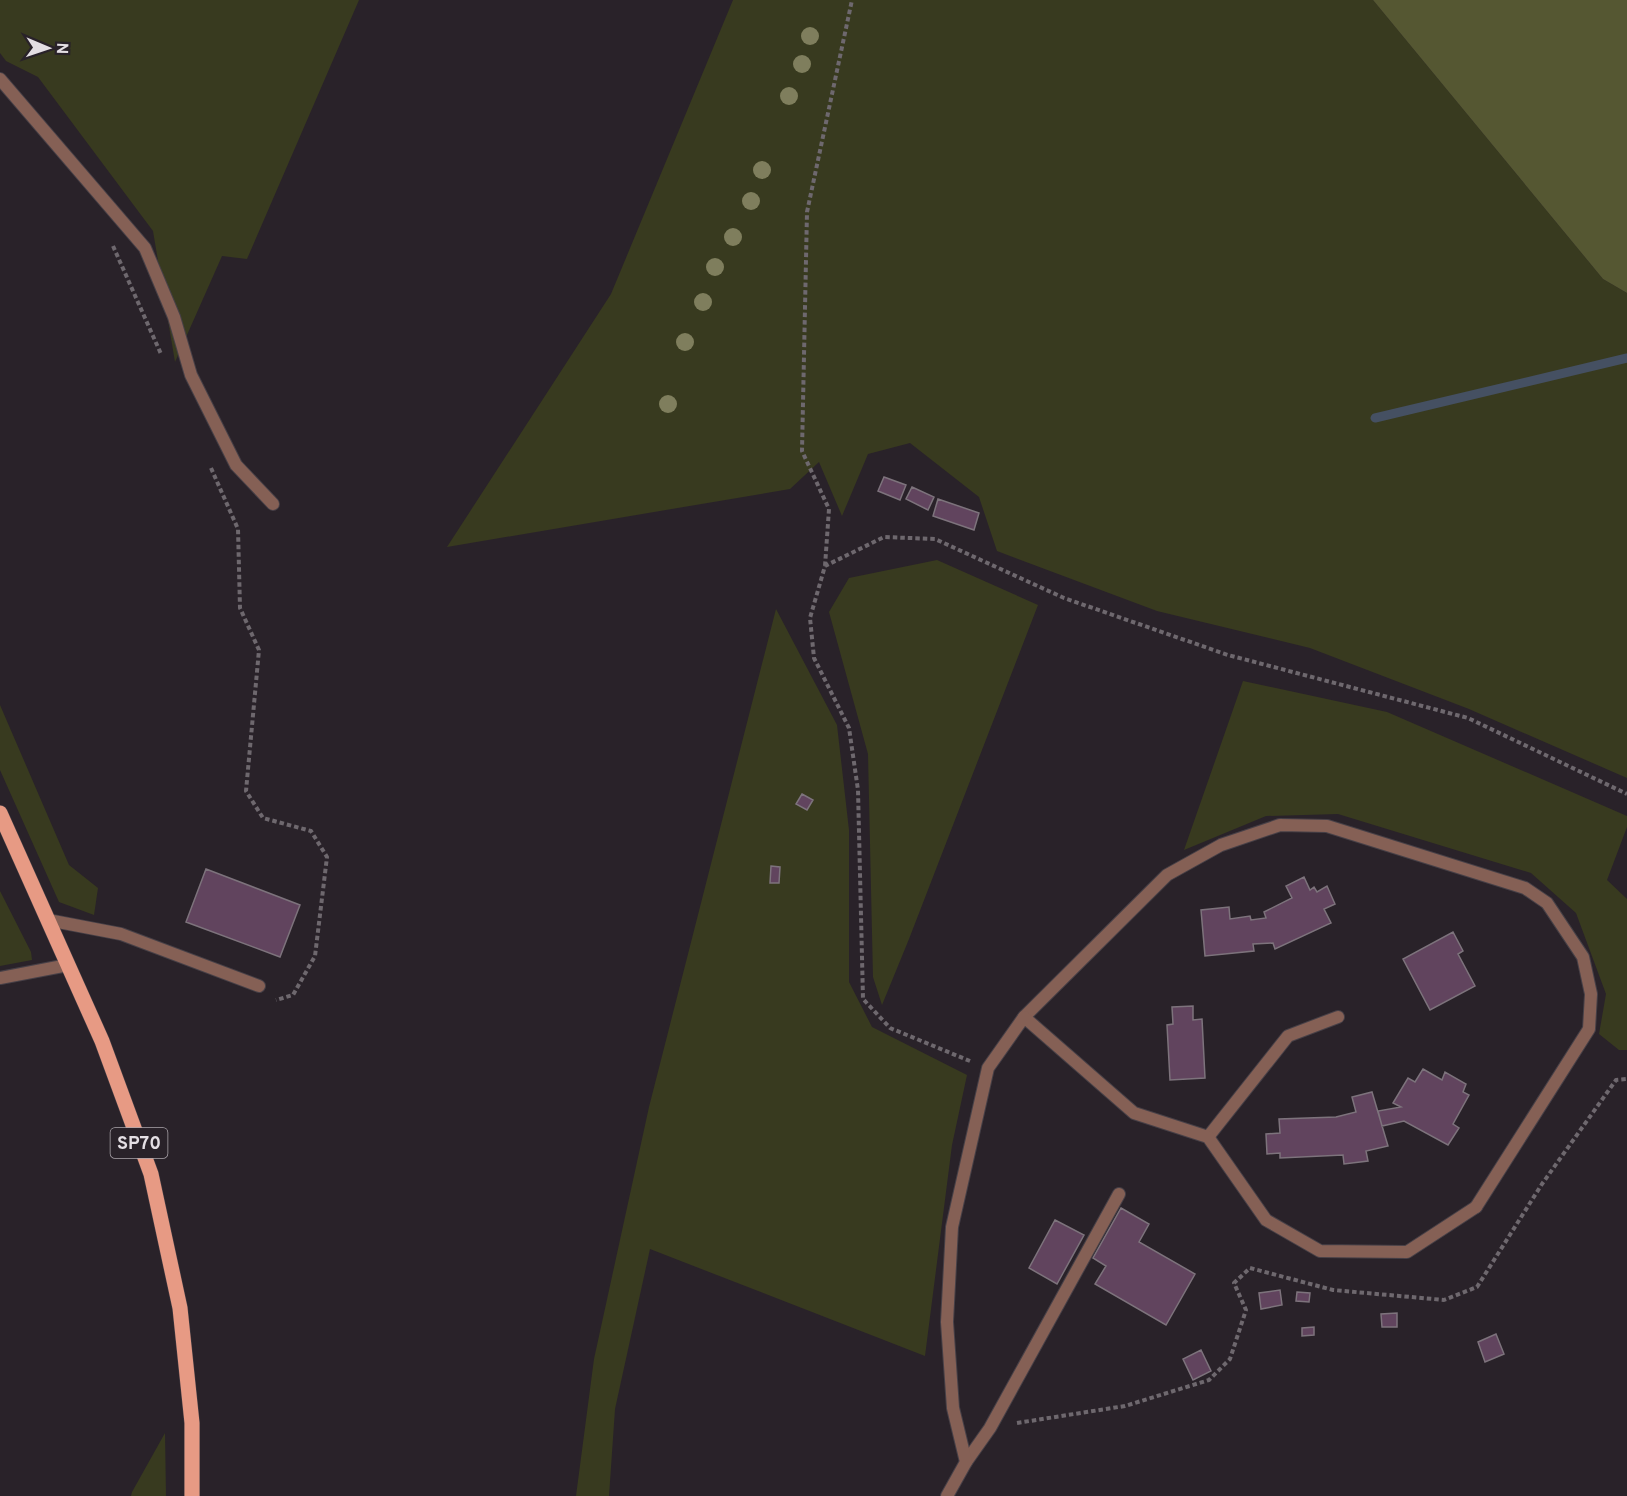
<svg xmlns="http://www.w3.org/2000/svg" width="1627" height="1496" font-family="Overpass,sans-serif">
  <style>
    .green { fill: #383a1f }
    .forest { fill: #555732 }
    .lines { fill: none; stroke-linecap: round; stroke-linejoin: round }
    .stream { stroke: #455062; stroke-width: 9 }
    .building { fill: #61445e; stroke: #7d737c; stroke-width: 1.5 }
    .lane-casing { stroke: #474047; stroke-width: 14 }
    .street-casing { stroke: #474047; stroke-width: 14 }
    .primary-casing { stroke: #474047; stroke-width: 16 }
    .path { stroke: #6e686e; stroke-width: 4; stroke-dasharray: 4.5 3; stroke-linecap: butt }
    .lane { stroke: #856055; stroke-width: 12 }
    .street { stroke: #856055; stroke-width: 12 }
    .primary { stroke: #e79a84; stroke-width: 15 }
    .tree { fill: #7f7e5d }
    .labels { text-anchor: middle; stroke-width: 4.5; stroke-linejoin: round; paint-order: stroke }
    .shield { fill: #292229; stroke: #aca6ac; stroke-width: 1.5 }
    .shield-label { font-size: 18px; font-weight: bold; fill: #e4dfe4 }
  </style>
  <rect width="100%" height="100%" fill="#292229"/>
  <path class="green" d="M0 0H359L247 259 222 256 175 362 153 231 38 77 6 61 0 53Z
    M733 0H1373L1603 279 1627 293V778L1469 709 1310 648 1157 611 997 551 979 497 910 443 868 454 842 516 819 462 790 489 447 547 611 294Z
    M937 560 1038 605 909 939 882 1005 873 977 868 754 829 612 849 578Z
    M776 609 837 725 849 830V982L872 1027 967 1075 952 1145 925 1356 650 1249 615 1409 609 1496H576L594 1359 649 1107Z
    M1243 681 1387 712 1627 816V827L1607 880 1627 899V1050H1619L1599 1034 1606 994 1576 913 1531 873 1338 814 1266 816 1184 850Z
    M0 705 69 865 98 888 94 915 59 902 0 770Z
    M0 891 31 952 32 960 0 966Z
    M165 1433 166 1496H131L132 1492Z"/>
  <path class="forest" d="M1373 0H1627V293L1603 279Z"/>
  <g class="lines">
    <path class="stream" d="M1375 418 1627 358"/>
  </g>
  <path class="building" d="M884 477 906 485 900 500 878 491Z
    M912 487 934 497 928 510 906 499Z
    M938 499 979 513 974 530 933 516Z
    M802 794 813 800 807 810 796 804Z
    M771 866 780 867 779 883H770Z
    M206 869 300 905 280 957 186 922Z
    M1304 877 1310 890 1314 887 1317 892 1327 886 1335 904 1324 909 1331 923 1275 949 1273 943 1253 944 1254 951 1205 956 1201 910 1229 907 1230 919 1250 916 1251 920 1266 918 1264 912 1292 898 1286 886Z
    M1453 932 1463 951 1458 954 1475 986 1430 1010 1403 959Z
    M1193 1006V1020L1202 1019 1205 1078 1170 1080 1167 1025 1173 1024 1172 1007Z
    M1423 1069 1442 1080 1445 1072 1466 1084 1463 1092 1469 1095 1453 1124 1459 1128 1448 1145 1404 1121 1382 1126 1378 1111 1401 1107 1393 1103 1408 1078 1415 1082Z
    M1372 1092 1388 1146 1366 1151 1368 1161 1344 1164 1343 1155 1280 1158V1153L1267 1154 1266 1134 1280 1133 1279 1119 1336 1117 1356 1112 1352 1097Z
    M1121 1208 1149 1224 1139 1242 1195 1274 1166 1325 1095 1284 1106 1266 1093 1258Z
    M1055 1220 1084 1235 1057 1284 1029 1268Z
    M1280 1290 1282 1305 1261 1309 1259 1293Z
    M1297 1292 1310 1293 1309 1302 1296 1301Z
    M1397 1313V1327H1382L1381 1314Z
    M1314 1327V1335L1302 1336V1328Z
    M1496 1334 1504 1354 1485 1362 1478 1342Z
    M1201 1350 1211 1371 1193 1380 1183 1359Z"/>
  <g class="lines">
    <defs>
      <path id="lane" d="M0 79 145 248 174 317 191 375 236 465 273 504
        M48 920 121 934 259 986
        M0 978 68 965
        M1024 1017 1167 875 1221 845 1280 825 1327 826 1525 888 1547 903 1583 957 1591 994 1589 1029 1476 1207
        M1208 1137 1288 1036 1338 1017
        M966 1462 990 1428 1119 1194"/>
      <path id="street" d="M947 1496 966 1462 953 1408 947 1322 952 1227 988 1068 1024 1017 1134 1113 1208 1137 1266 1220 1320 1251 1407 1252 1476 1207"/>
      <path id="primary" d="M0 813 102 1041 151 1174 180 1308 192 1423V1496"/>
    </defs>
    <use href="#lane" class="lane-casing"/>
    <use href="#street" class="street-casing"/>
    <use href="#primary" class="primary-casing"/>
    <path class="path" d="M113 246 161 354
      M211 468 238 529 240 608 259 650 246 791 263 818 311 831 327 857 315 956 293 995 276 1000
      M825 566 829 509 802 451 807 212 852 0
      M970 1061 890 1028 863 999 858 790 849 728 814 658 810 618 825 566 884 537 935 539 1064 598 1228 655 1468 718 1627 794
      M1017 1423 1125 1406 1209 1380 1230 1359 1246 1310 1234 1283 1250 1268 1333 1290 1444 1300 1477 1287 1542 1184 1616 1080 1627 1079"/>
    <use href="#lane" class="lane"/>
    <use href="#street" class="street"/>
    <use href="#primary" class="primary"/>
  </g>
  <g class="tree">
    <circle cx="810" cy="36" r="9"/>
    <circle cx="802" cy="64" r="9"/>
    <circle cx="789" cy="96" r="9"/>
    <circle cx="762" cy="170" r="9"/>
    <circle cx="751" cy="201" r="9"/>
    <circle cx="733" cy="237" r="9"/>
    <circle cx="715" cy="267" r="9"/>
    <circle cx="703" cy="302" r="9"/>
    <circle cx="685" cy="342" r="9"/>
    <circle cx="668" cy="404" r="9"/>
  </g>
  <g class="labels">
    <rect class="shield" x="110.5" y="1128" width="57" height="30" rx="4.5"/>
    <g class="shield-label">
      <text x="139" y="1149">SP70</text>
    </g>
  </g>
  <g transform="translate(48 48) rotate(92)" stroke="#292229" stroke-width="4.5" paint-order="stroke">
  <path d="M0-4.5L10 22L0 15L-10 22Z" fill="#e4dfe4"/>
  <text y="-9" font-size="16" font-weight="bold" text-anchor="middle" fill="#e4dfe4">N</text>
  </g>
</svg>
